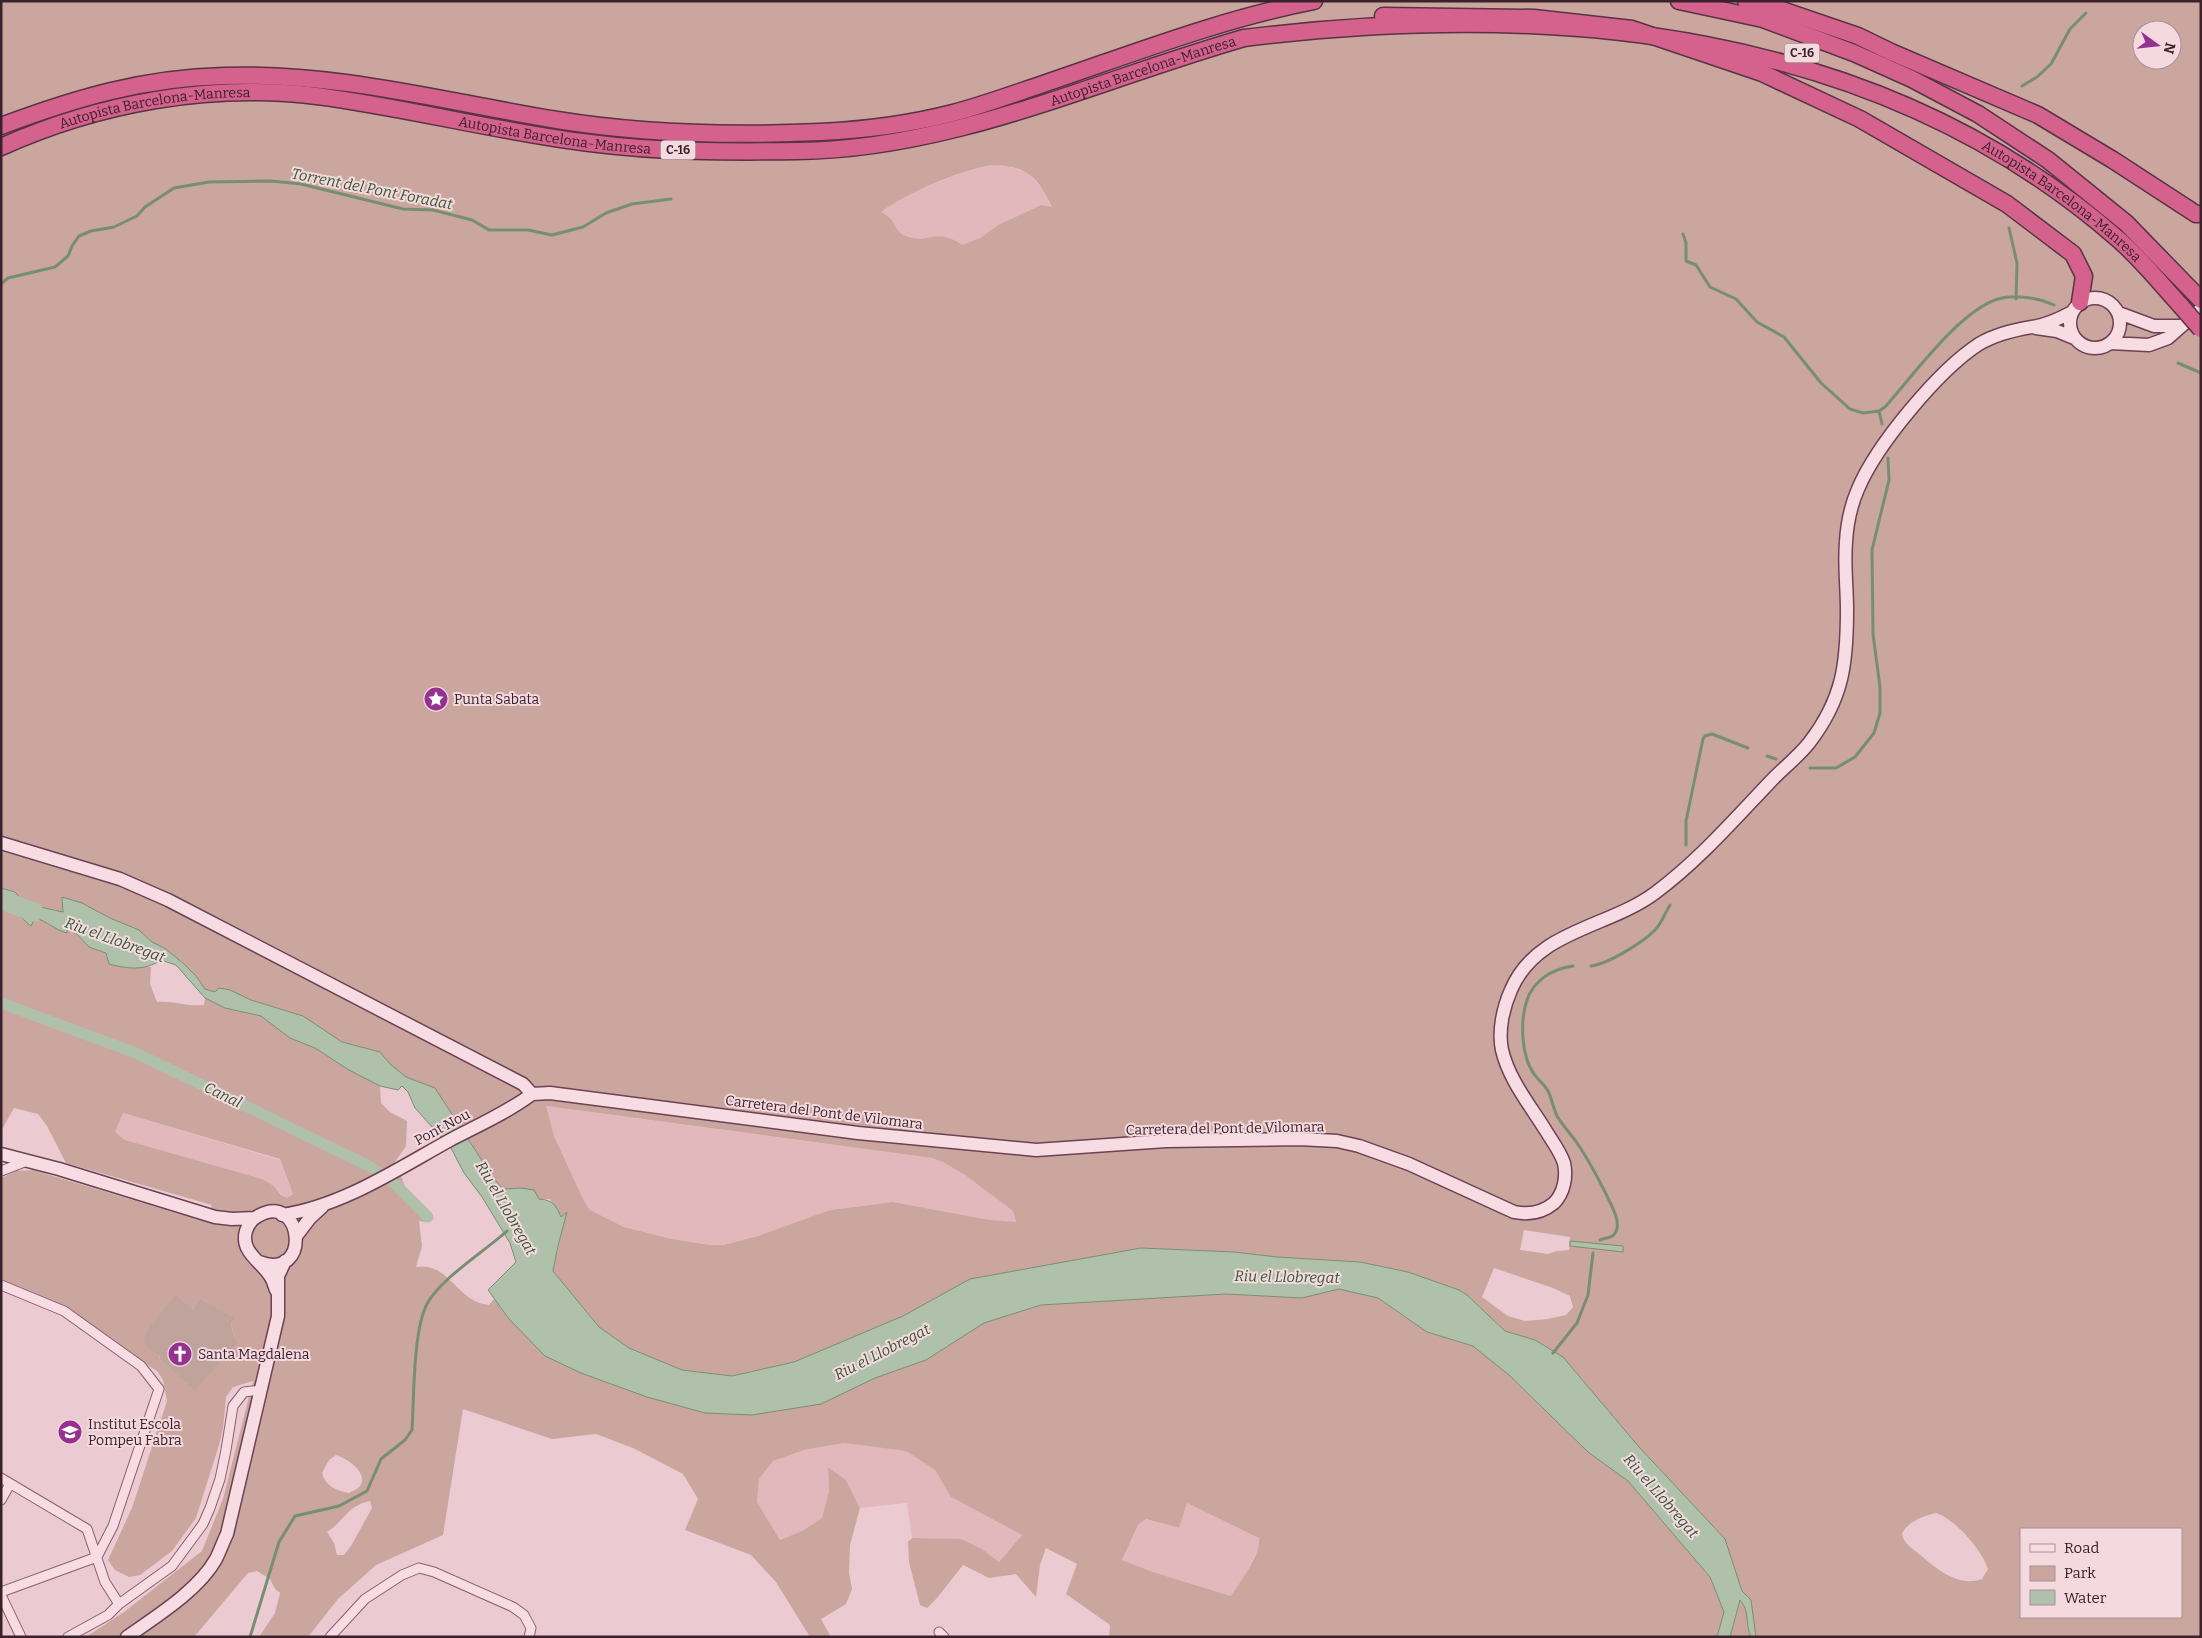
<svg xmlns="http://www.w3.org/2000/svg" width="2202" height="1638" font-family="Bitter,serif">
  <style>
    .farmland { fill: #e2b8bc }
    .green { fill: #caa69e; fill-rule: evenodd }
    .cemetery { fill: #c0a39c }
    .water { fill: #afc1aa; stroke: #778f71 }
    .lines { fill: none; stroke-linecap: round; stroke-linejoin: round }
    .stream { stroke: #778f71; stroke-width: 3 }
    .canal { stroke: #afc1aa; stroke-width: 11 }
    .river { stroke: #afc1aa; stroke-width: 19 }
    .street-casing { stroke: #885f70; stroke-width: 11 }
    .secondary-casing { stroke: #6a4254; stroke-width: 15 }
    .highway-casing { stroke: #573344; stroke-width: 19 }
    .street { stroke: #f7dde3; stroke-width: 9 }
    .secondary { stroke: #f7dde3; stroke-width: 12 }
    .highway { stroke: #d5618d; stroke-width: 16 }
    .highway-bridge-casing { stroke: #573344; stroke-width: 19; stroke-linecap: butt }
    .highway-bridge { stroke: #d5618d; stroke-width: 16 }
    .labels { text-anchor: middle; stroke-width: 4; stroke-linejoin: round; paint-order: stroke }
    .shield { fill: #f4d9df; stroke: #725962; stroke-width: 1 }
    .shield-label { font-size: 12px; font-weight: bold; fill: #3a222d }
    .street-label { font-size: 14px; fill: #3a222d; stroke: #f4d9df }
    .poi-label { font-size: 14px; fill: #3a222d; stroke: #f4d9df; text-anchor: start }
    .water-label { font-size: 15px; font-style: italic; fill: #325832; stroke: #f4d9df }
  </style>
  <rect width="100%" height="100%" fill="#eccad2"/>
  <path class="farmland" d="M992 165H1006L1028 173 1044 191 1052 208 1041 205 998 225 980 238 962 245 928 238 917 239 905 236 896 230 891 219 880 212 911 193 968 170Z
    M545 1106 932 1158 943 1162 965 1175 1013 1211 1016 1223 990 1220 893 1202 830 1210 758 1236 722 1245H710L672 1239 624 1227 590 1210 583 1199 554 1136Z
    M123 1113 280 1160 293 1194 287 1198 284 1197 274 1186 262 1179 125 1140 115 1132Z
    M844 1443 906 1451 935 1470 951 1497 1022 1535 999 1562 982 1549 962 1539 912 1538 907 1503 860 1508 846 1480 828 1467 829 1491 822 1518 802 1531 780 1540 757 1502 759 1479 772 1461 804 1450Z
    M1187 1503 1260 1538V1544L1248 1570 1231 1596 1153 1572 1122 1560 1138 1525 1146 1519 1178 1528Z"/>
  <path class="green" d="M1 1H2201V1637H1756L1751 1600 1742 1591 1725 1539 1639 1447 1563 1357 1535 1340 1505 1331 1467 1295 1459 1290 1408 1272 1360 1262 1277 1257 1234 1252 1141 1248 970 1279 903 1316 794 1362 732 1376 682 1370 629 1348 599 1327 553 1271 566 1213 561 1218 550 1199H539L521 1188 503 1189 494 1179 434 1088 406 1077 390 1064 380 1052 342 1042 303 1016 285 1010 251 1000 230 990 215 992 205 989 196 976 185 965 166 949 152 942 139 930 62 898 63 912 40 907 19 898 15 892 1 888ZM2142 30H2172V60H2142ZM992 165C1026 165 1038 177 1052 207L1041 205 998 225 980 238 962 245C936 227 928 245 906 236 896 232 896 226 891 219 888 216 884 214 881 212 905 194 962 169 992 165ZM546 1106 932 1158 943 1162 965 1175 1013 1211 1016 1222 990 1220 893 1202 830 1210 758 1236 723 1245H710L672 1239 624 1227 590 1210 583 1199 554 1136ZM1524 1230 1570 1237 1569 1250 1557 1251 1548 1254 1520 1250ZM1494 1268 1553 1288 1570 1296 1573 1307 1566 1315 1548 1319 1525 1321 1508 1316 1482 1297ZM1936 1513C1955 1519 1982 1550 1988 1569L1982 1579C1958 1588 1936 1568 1919 1554 1912 1548 1904 1544 1902 1534 1907 1522 1923 1516 1936 1513ZM2021 1529H2181V1617H2021Z
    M7 901C17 907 19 918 31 926L34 918C47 921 55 930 67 932V927L71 928 89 947 106 953 107 959 126 968 151 967 150 984 157 1002C173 1000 188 1007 204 1005L205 998 225 1008 261 1016 290 1038 315 1048 349 1070 380 1086 381 1103 390 1112 407 1121 406 1146 395 1162 407 1191 431 1214 425 1222 419 1221 422 1246 416 1267C449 1261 456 1302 489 1305L494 1299 509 1319 581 1373 647 1397 705 1413 875 1378 926 1360 984 1323 1041 1305 1226 1294 1302 1298 1339 1289 1378 1298 1427 1332 1473 1346 1509 1375 1588 1452 1628 1481 1710 1577 1724 1612 1717 1637H1109L1110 1625 1066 1594 1077 1564 1046 1548 1040 1565 1036 1597 1016 1574 989 1578 963 1565 937 1598 927 1608 920 1605 909 1562 908 1542 912 1538 962 1539 982 1549 999 1562 1022 1535 951 1497 935 1470 906 1451 844 1443 804 1450 773 1461 759 1479 757 1502 780 1540 802 1531 822 1518 829 1491 828 1467 846 1480 860 1508 850 1545 849 1573 852 1589 846 1604 821 1619 831 1637H810L776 1582 751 1555 685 1530 698 1499 683 1474 633 1448 596 1434 552 1439 463 1409 443 1535 376 1565 338 1599 308 1637H259L275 1613 280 1593 275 1589 270 1579 257 1571 248 1573 194 1637H86L124 1612 202 1551 223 1499 253 1381 233 1387 226 1397 223 1428 219 1445 196 1518 172 1551 140 1575 129 1577 115 1570 108 1560 132 1508 167 1401 163 1380 158 1372 68 1309 1 1281V1178L16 1171 33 1170 206 1222 212 1205 66 1163 47 1126 38 1114 14 1108 1 1131V903ZM123 1113 280 1159 293 1194 287 1198 281 1195 274 1186 262 1179 125 1140 115 1132ZM175 1296 193 1309 200 1298 233 1318 231 1323 234 1338 195 1389 159 1359ZM336 1455C346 1458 369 1472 360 1486 358 1489 352 1491 349 1493 337 1491 325 1486 322 1473L329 1460ZM370 1501 372 1508 351 1546 344 1555H337L334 1543 327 1532C345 1521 345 1507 370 1501ZM1187 1503 1259 1538C1261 1555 1240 1582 1231 1596L1153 1572 1122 1560 1138 1525 1146 1519 1179 1528Z
    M1740 1600C1750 1610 1745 1624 1751 1637H1730Z"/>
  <path class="cemetery" d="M175 1295 193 1309 200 1298 234 1318 231 1323 234 1338 238 1342 195 1390 159 1359 160 1356 145 1345V1334Z"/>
  <path class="water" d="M1 888 15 892 20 898 40 907 63 912 62 897 82 903 110 918 139 930 152 942 166 949 185 965 196 976 205 989 215 992 219 988 230 990 251 1000 303 1016 342 1042 380 1052 390 1064 406 1077 435 1088 494 1179 503 1189 521 1188 534 1190 539 1199C553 1200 556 1205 561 1217L567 1212 558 1246 553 1271 599 1327 629 1348 682 1370 732 1376 794 1362 903 1316 970 1279 1141 1248 1234 1252 1277 1257 1360 1262 1408 1272 1459 1290 1467 1295 1505 1331 1535 1340 1563 1357 1639 1447 1725 1539 1742 1591 1751 1600 1756 1637H1751C1745 1625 1750 1610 1740 1600L1730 1637H1717L1724 1612 1710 1577 1628 1481 1588 1452 1509 1375 1473 1346 1427 1332 1378 1298 1339 1289 1302 1298 1226 1294 1041 1305 984 1323 926 1360 875 1378 821 1404 752 1415 705 1413 647 1397 581 1373 545 1356 509 1319 488 1290 516 1262 510 1243 482 1197 464 1173 451 1148 415 1108 408 1092 402 1086 398 1090 380 1086 349 1070 315 1048 290 1038 261 1016 225 1008 205 998 176 965 161 960C145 971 127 969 109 964L106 953 89 947 71 928 67 927V933C55 930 47 921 35 918L31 926C19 918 17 906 7 901L1 903Z
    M1570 1241 1623 1246V1252L1570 1246Z"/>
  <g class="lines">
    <path class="stream" d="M2022 86 2037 77 2051 64 2070 29 2086 13
      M2009 228 2017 263 2016 299
      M1683 234 1686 243V261L1696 265 1710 287 1736 299 1757 322 1784 337 1821 383 1850 409 1863 413 1879 411 1885 407C1912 377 1959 311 1998 299 2014 294 2039 298 2054 305
      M1 284 8 278 55 267 68 256 72 246 79 236 91 231 114 227 137 216 145 207 174 188 209 182 271 181 301 184 403 209 433 210 472 220 489 230H528L552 235 583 227 606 213 632 204 671 199
      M2178 363 2201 373
      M1879 411 1882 424
      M1767 756 1776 759
      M1810 768H1836L1855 757 1874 733 1880 713V687L1873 634 1872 550 1889 480 1888 458
      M1686 845V821L1703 739 1705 736 1712 734 1748 748
      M1573 966C1552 969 1534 980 1527 1000 1520 1020 1521 1056 1534 1074 1538 1080 1544 1084 1548 1091 1552 1099 1553 1108 1557 1116 1563 1126 1571 1134 1577 1143 1589 1160 1598 1178 1607 1196 1611 1205 1619 1218 1617 1228 1615 1239 1607 1237 1600 1240
      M1591 966C1608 964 1644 942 1656 929 1662 922 1665 913 1670 905
      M1553 1353 1577 1323 1588 1295 1593 1253
      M250 1637 279 1542 295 1516 339 1506 367 1491 381 1459 405 1440 412 1430C414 1399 413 1330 427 1304 440 1279 485 1251 507 1231"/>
    <path class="canal" d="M1 1003 136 1053 369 1166 392 1181 428 1217"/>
    <path class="river" d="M1 900 34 912"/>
    <defs>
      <path id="street" d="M1 1171 27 1161
        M1 1285 64 1311 141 1366 159 1389 113 1526 97 1557 1 1592
        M1 1478 87 1529 105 1582 119 1604
        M1 1500 10 1484
        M1 1595 21 1637
        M939 1632 944 1637
        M68 1637 108 1615 119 1604 172 1566 203 1524 210 1508 220 1479 226 1450 233 1406 244 1392 261 1390
        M330 1637 365 1599 402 1575 419 1568 434 1572 513 1607 524 1615 531 1628 529 1637"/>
      <path id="secondary" d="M2070 323a25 25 0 1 1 50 0a25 25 0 1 1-50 0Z
        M2119 313 2154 326H2182
        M2036 328 2057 331 2074 338
        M2110 343 2149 345 2168 338 2201 309
        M1 843 120 879 168 900 523 1084 532 1094
        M1 1154 59 1169 215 1217 232 1219 255 1218
        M282 1215C343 1206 399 1168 452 1139 479 1125 508 1112 532 1094L550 1093 858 1133 1036 1150 1166 1141 1299 1139 1337 1141 1359 1146 1409 1164 1514 1212C1528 1215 1542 1213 1554 1203 1564 1193 1567 1177 1564 1163 1560 1151 1552 1141 1546 1131 1530 1105 1509 1080 1502 1050 1498 1031 1503 1008 1511 990 1536 930 1608 928 1655 893 1698 861 1733 821 1770 782 1782 769 1798 757 1809 743 1843 699 1847 664 1847 610 1847 587 1844 565 1846 542 1847 524 1851 505 1858 489 1877 444 1939 370 1979 344 1996 334 2013 330 2032 327 2046 325 2059 319 2072 312
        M297 1235 310 1218 322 1207
        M259 1262C313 1282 303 1190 258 1216 252 1219 248 1225 246 1231 240 1252 261 1261 270 1276 273 1280 274 1285 276 1290
        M127 1637C155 1617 198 1591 216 1559 220 1551 223 1542 227 1534L278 1316V1276L285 1261"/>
      <g id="highway">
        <path d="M1679 1 1763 19 1854 53 1912 79 1978 114 2048 160 2126 223 2201 300"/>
        <path d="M1746 1 1770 6 1858 36 1891 52 2038 115 2113 160 2196 214H2201"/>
        <path d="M1383 16 1534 18 1632 29 1762 73 1860 119 2007 204 2073 254 2084 276 2080 302"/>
        <path d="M1 126C76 98 143 78 224 76 337 72 446 102 557 120 643 134 733 136 820 132 864 130 910 124 953 113 983 105 1013 94 1043 84 1132 54 1221 19 1314 1"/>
        <path id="s1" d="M1 147C99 103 209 83 317 96 409 108 499 132 590 143 659 152 729 152 798 151 954 149 1097 80 1244 38 1554 0 1876 28 2118 239 2141 259 2161 284 2181 306"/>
      </g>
    </defs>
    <use href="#street" class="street-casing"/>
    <use href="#secondary" class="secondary-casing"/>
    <use href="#highway" class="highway-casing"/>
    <use href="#street" class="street"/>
    <use href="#secondary" class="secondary"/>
    <use href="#highway" class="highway"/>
    <defs>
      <path id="highway-bridge" d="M2181 306 2201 329"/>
    </defs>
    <use href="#highway-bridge" class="highway-bridge-casing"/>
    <use href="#highway-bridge" class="highway-bridge"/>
  </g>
  <defs>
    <symbol id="sight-disc" viewBox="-11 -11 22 22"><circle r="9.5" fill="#94338f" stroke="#f4d9df"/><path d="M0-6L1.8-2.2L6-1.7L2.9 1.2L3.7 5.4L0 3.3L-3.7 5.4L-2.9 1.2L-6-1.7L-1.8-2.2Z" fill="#fff"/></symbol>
    <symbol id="church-disc" viewBox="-11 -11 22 22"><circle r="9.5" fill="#94338f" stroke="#f4d9df"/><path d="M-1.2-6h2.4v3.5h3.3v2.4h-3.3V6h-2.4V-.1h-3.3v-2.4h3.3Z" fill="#fff"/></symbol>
    <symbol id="school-disc" viewBox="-11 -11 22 22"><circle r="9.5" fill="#94338f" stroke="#f4d9df"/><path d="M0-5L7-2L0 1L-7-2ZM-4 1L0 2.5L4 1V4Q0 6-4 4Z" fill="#fff"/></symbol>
  </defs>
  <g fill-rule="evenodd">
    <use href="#sight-disc" x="422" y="685" width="28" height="28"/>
    <use href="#church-disc" x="166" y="1340" width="28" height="28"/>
    <use href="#school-disc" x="56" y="1418" width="28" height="28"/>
  </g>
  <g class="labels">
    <g class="shield">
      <rect x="1784.5" y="43.5" width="35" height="19" rx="4"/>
      <rect x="660.5" y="140.5" width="35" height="19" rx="4"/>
    </g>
    <g class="shield-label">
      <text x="1802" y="57">C-16</text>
      <text x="678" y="154">C-16</text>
    </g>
    <g class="street-label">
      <text dy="5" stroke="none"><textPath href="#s1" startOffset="1165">Autopista Barcelona-Manresa</textPath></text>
      <text dy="5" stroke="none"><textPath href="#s1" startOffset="160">Autopista Barcelona-Manresa</textPath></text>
      <text dy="5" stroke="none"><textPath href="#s1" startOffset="565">Autopista Barcelona-Manresa</textPath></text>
      <text dy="5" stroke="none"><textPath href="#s1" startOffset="2128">Autopista Barcelona-Manresa</textPath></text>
      <text transform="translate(824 1112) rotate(7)" y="5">Carretera del Pont de Vilomara</text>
      <text transform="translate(442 1127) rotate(-28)" y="5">Pont Nou</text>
      <text transform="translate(1225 1128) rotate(-1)" y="5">Carretera del Pont de Vilomara</text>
    </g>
    <g class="poi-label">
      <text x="454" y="704">Punta Sabata</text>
      <text x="198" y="1359">Santa Magdalena</text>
      <text x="88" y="1429">Institut Escola<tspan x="88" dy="16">Pompeu Fabra</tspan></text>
    </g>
    <g class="water-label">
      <text transform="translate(372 189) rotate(11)" y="5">Torrent del Pont Foradat</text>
      <text transform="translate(115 940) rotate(20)" y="5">Riu el Llobregat</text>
      <text transform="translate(223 1095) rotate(26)" y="5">Canal</text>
      <text transform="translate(506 1208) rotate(60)" y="5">Riu el Llobregat</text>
      <text transform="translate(1287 1277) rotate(1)" y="5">Riu el Llobregat</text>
      <text transform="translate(882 1352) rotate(-27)" y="5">Riu el Llobregat</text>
      <text transform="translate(1661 1496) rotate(49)" y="5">Riu el Llobregat</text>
    </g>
  </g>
  <rect width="2202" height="1638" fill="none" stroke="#3a222d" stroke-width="5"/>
  <rect x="2020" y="1528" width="162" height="90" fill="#f4d9df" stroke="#aa9098"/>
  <rect x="2030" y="1544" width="25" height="8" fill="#f7dde3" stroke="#aa9098"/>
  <text x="2064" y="1553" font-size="15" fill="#3a222d">Road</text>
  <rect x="2030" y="1566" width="25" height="15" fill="#caa69e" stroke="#aa9098"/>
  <text x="2064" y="1578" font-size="15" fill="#3a222d">Park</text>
  <rect x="2030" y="1590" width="25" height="15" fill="#afc1aa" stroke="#aa9098"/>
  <text x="2064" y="1603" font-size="15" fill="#3a222d">Water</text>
  <g transform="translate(2157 45) rotate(105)"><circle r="24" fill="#f4d9df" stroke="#aa9098"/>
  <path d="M0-4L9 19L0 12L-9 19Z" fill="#94338f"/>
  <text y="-8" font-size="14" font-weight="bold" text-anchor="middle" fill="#3a222d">N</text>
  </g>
</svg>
